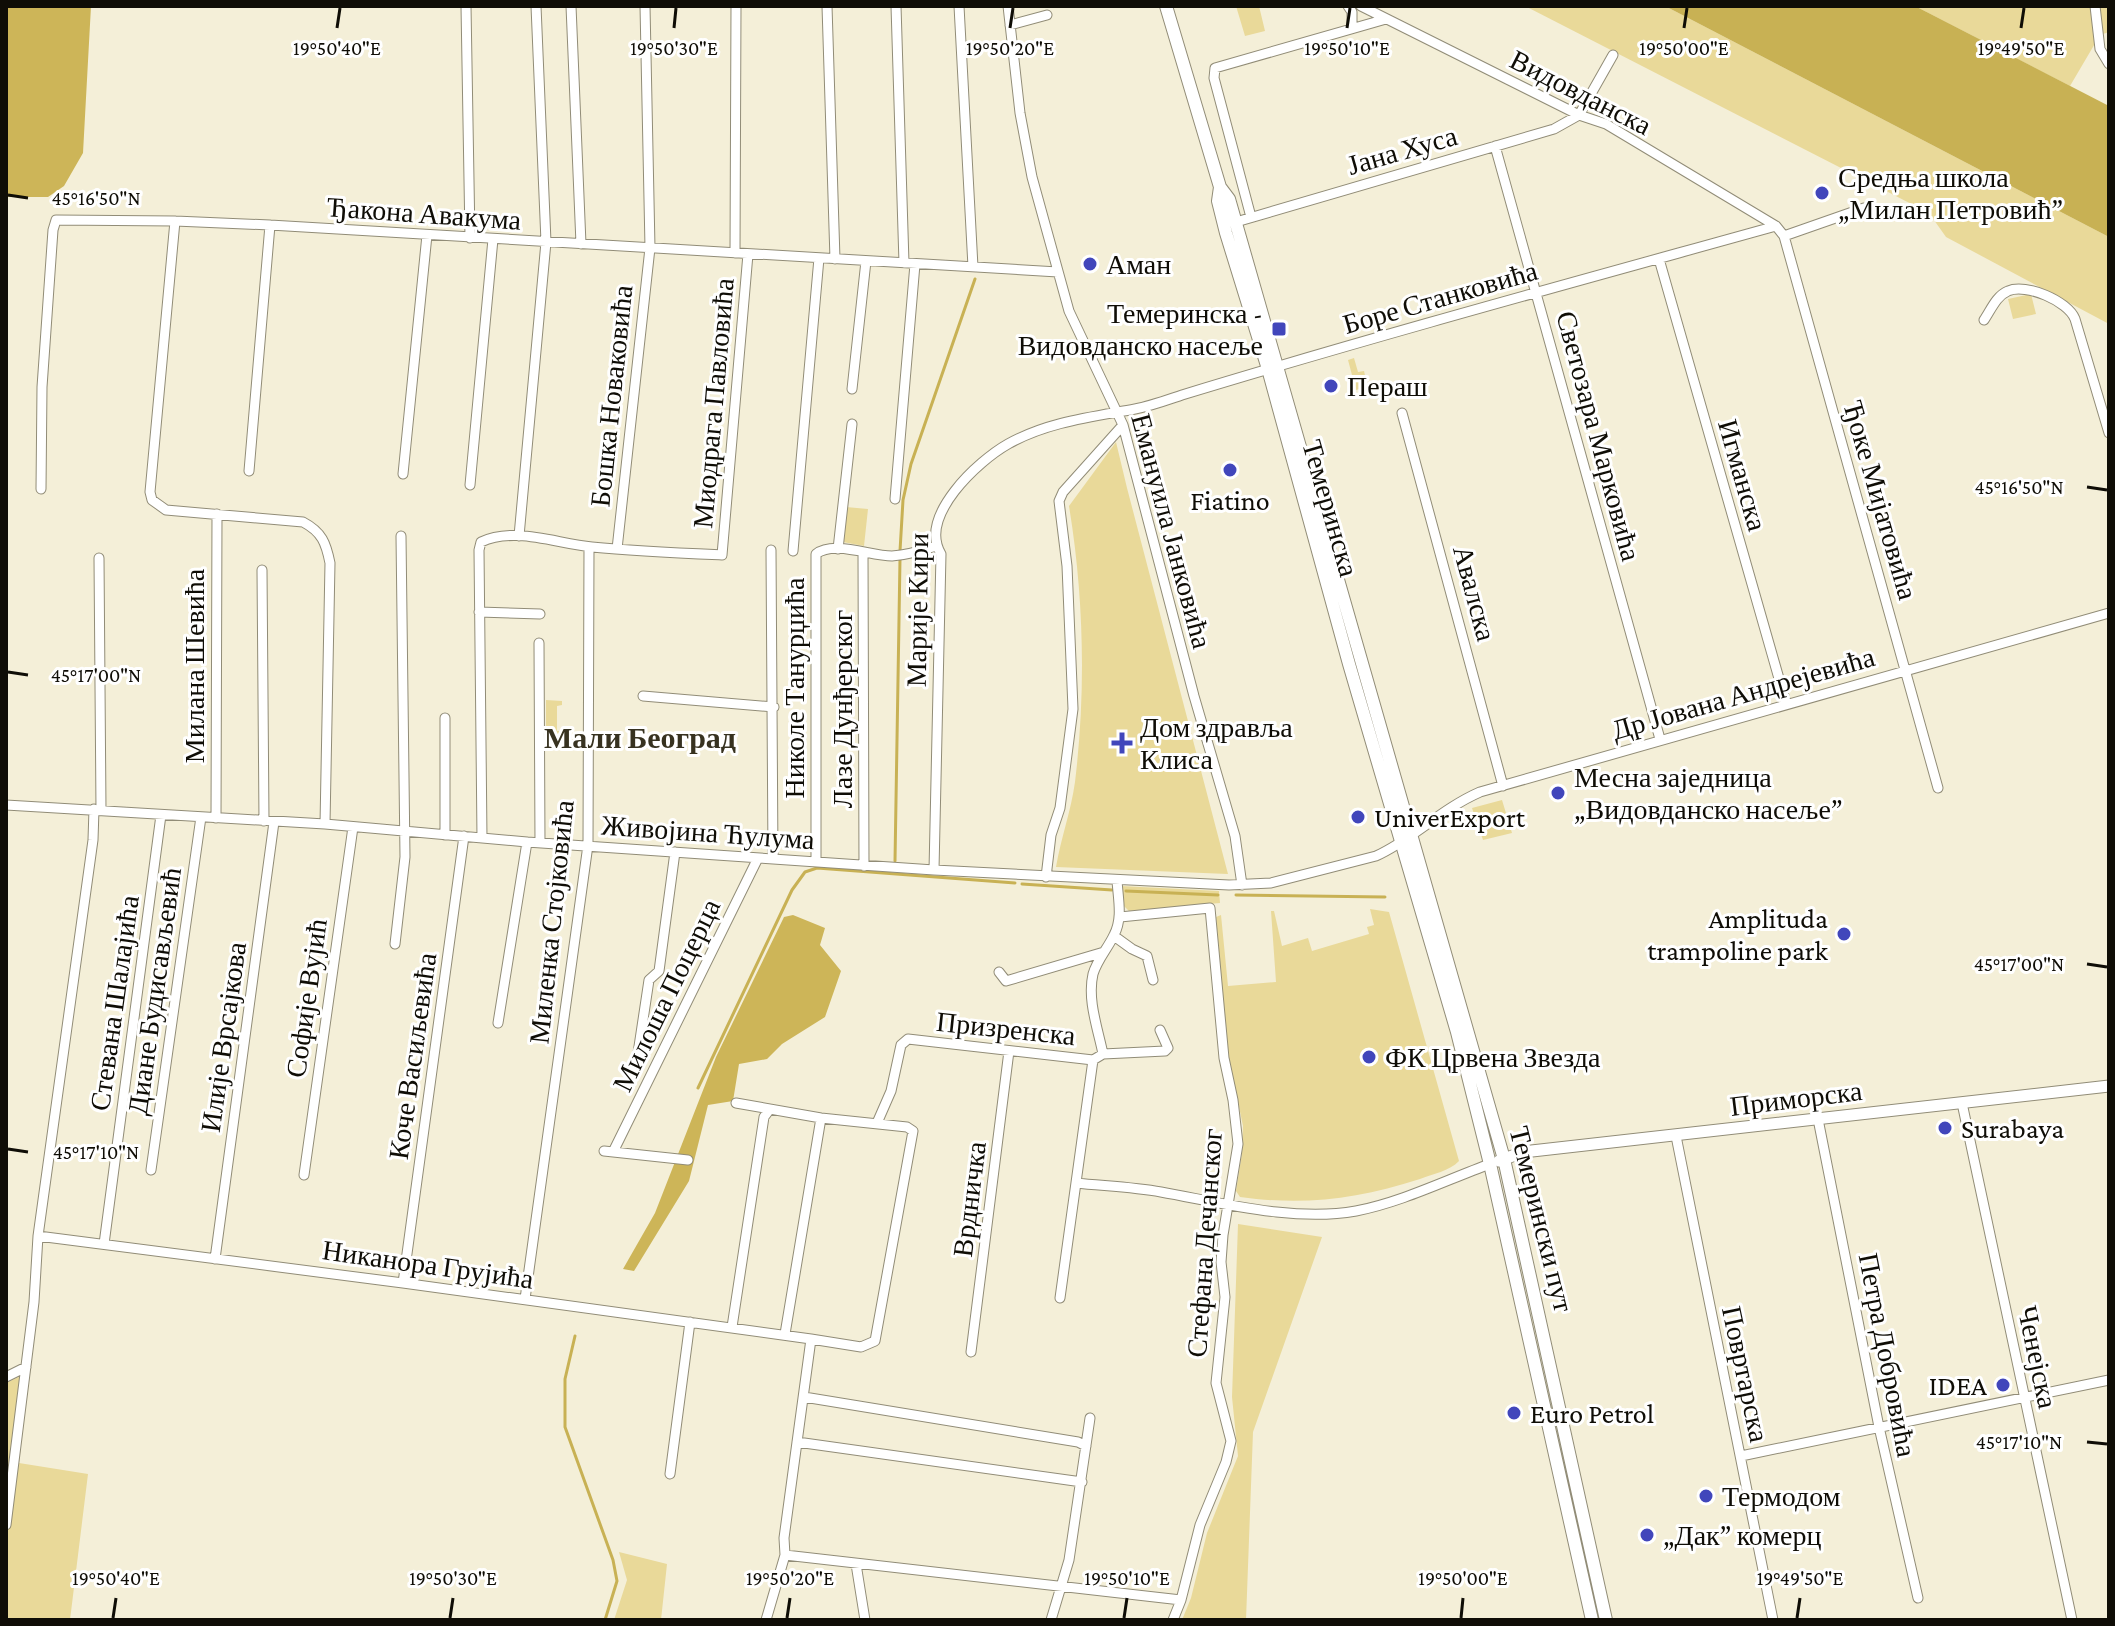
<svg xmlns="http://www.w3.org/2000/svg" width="2115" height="1626" font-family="'Crimson Pro',serif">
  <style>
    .green { fill: #e9d999 }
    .forest { fill: #cdb558 }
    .water { fill: #c8b154 }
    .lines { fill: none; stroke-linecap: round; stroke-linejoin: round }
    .stream { stroke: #c8b154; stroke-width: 3 }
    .minor-casing { stroke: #918c77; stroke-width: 11 }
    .tertiary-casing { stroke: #918c77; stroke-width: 13 }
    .secondary-casing { stroke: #918c77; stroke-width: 14 }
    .minor { stroke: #fff; stroke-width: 9 }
    .tertiary { stroke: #fff; stroke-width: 11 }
    .secondary { stroke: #fff; stroke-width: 12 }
    .ticks { fill: none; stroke: #0f0d06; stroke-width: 3 }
    .poi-dot { fill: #4146bb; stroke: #fff; stroke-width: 3 }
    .labels { text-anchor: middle; stroke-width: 6; stroke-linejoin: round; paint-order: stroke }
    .street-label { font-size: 28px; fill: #0f0d06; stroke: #fff }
    .poi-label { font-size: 28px; fill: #0f0d06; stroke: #fff; text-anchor: start }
    .neighbourhood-label { font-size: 30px; font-weight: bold; fill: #373220; stroke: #fff }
    .ticks-label { font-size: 20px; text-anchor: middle; fill: #0f0d06; stroke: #fff; stroke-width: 6; stroke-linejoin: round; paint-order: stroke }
  </style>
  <rect width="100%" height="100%" fill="#f4efd8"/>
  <path class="green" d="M1236 6H1259L1265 31 1245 36Z
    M1525 6H1665L2109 237V324L1946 237 1929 213Z
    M1915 6H2109V32L2100 35 2070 86Z
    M2031 294 2036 314 2013 319 2008 299Z
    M1354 358 1358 372 1364 371 1367 384 1376 382 1377 384 1356 390 1348 360Z
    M1116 442 1127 488 1228 874 1056 867C1061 838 1071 811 1075 782 1086 691 1084 597 1069 506Z
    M846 507 868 509 864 546 843 542Z
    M546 700 562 701V705L557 706V731L575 732V746H560L559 742H546Z
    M1502 800 1512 833 1483 840 1472 808Z
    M1121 886 1219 891 1220 903 1129 911 1123 905Z
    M1370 909 1389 912 1459 1161C1450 1171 1432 1174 1420 1179 1357 1199 1305 1206 1240 1197L1236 1191 1242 1153 1243 1126 1228 1054 1216 917 1221 915 1228 986 1276 982 1271 911H1274L1282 946 1308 938 1312 951 1369 934 1367 927 1374 925Z
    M1238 1224 1322 1237 1253 1432 1246 1620H1182L1191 1598 1207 1533 1238 1456 1232 1397Z
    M29 1372 19 1463 88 1474 70 1620H6V1383Z
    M619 1552 667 1564 661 1620H614L627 1580Z"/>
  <path class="forest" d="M6 6H91L83 153 64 186 48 197H6Z
    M793 915 825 928 820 945 841 971 825 1017 782 1044 767 1059 739 1064 733 1101 708 1105 689 1181 634 1271 623 1269 655 1213 716 1057 784 917Z"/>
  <path class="water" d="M1665 6H1915L2109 106V237Z"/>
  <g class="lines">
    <path class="stream" d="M900 551 903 500 911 464 975 279
      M895 861 900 559
      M1022 884 1112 890
      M1126 891 1218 895
      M1236 895 1385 897
      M698 1088 792 890 805 872 817 868 1015 883
      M575 1336 565 1379V1427L613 1560 617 1581 605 1620"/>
    <defs>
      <path id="minor" d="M466 6 470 238
        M571 6 581 244
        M827 6 835 259
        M896 6 904 263
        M959 6 973 267
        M1008 6 1020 113 1032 177 1069 311 1123 425 1194 696 1235 836 1242 885
        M1348 6 1352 12V28
        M1361 6 1579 115 1606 124 1776 226 1784 236 1938 788
        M2095 6 2100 49 2109 64
        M1010 25 1047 15
        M1495 146 1660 739
        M1251 217 1214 78 1215 68 1386 19
        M175 221 150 492 152 500 166 510 303 522C322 532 326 543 330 563L325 824
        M1236 222 1554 129 1579 115 1613 55
        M1784 236 1864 208
        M735 253 736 6
        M1659 259 1786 703
        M1984 320C1991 310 1996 296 2008 291 2026 283 2068 301 2075 319L2109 433
        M852 389 866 261
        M1402 413 1503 786
        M249 471 270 225
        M403 474 427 235
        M470 485 493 239
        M41 489 42 387 53 230 56 220 175 221 270 225 1058 272
        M895 499 915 264
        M519 536 546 242 536 6
        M617 549 650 248 645 6
        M838 549 852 424
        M771 550 773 859
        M793 551 819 258
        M863 553 864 866
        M99 558 101 810
        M262 570 264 821
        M479 612 540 614
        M539 643 540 842
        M643 696 774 707
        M6 805 325 824 527 842 934 870 1229 885 1271 883 1376 856C1412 840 1441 809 1480 792L2109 613
        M216 818 217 514
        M445 835V718
        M482 838 479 550 481 542C515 526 557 544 592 547 635 551 679 553 722 555L748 254
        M816 862V554C834 540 870 556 892 556 908 555 921 551 936 546
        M934 870 941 554C918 516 978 461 1008 444 1047 422 1091 417 1135 409 1151 406 1167 400 1182 395 1379 335 1578 281 1776 226
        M1046 877 1051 835 1060 808 1073 709 1067 566 1059 501 1063 492 1123 425
        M1120 917 1210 908 1224 1058 1233 1100 1238 1144 1223 1235 1221 1262 1225 1297 1216 1383 1231 1441 1226 1462 1200 1525 1181 1600 1173 1620
        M1114 936 1132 949 1147 956 1153 980
        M395 944 405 857 401 536
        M999 972 1006 981 1104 952
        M498 1023 527 842
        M638 1053 649 980 659 971 675 852
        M1103 1054C1098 1029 1087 1000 1093 974 1097 960 1108 948 1114 935 1123 918 1118 899 1117 880
        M736 1103 821 1118 907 1127 913 1131 875 1341 861 1347 811 1339
        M1962 1103 2072 1620
        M1818 1119 1879 1427 1918 1598
        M877 1123 891 1091 901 1045 908 1039 1093 1060 1103 1054 1165 1051 1168 1048 1160 1030
        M1676 1136 1773 1620
        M604 1151 688 1160
        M613 1152 758 858
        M151 1170 201 817
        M304 1175 353 827
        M1076 1183C1104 1186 1133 1187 1161 1192 1223 1203 1294 1222 1356 1211 1402 1202 1446 1180 1490 1164
        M38 1236 403 1283 811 1339 784 1538 785 1555
        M104 1244 161 815
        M215 1259 274 822
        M403 1283 464 836
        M1060 1298 1093 1060
        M525 1299 588 845 589 547
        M732 1327 764 1117 770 1109
        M785 1334 821 1118
        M971 1352 1009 1051
        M6 1377 26 1367
        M804 1397 1078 1442 1086 1446
        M797 1442 1082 1482
        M1741 1456 2109 1380
        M670 1474 690 1322
        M6 1525 34 1302 38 1236 93 840 94 809
        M856 1564 865 1620
        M766 1620 785 1555 1181 1600
        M1051 1620 1069 1560 1090 1418"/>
      <path id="tertiary" d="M1499 1161 1523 1152 2109 1086"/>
      <path id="secondary" d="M1166 6 1220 187 1229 199 1504 1159 1606 1620
        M1220 187 1218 201 1226 233 1268 369 1349 664 1457 1032 1490 1164 1592 1620"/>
    </defs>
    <use href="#minor" class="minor-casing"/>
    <use href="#tertiary" class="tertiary-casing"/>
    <use href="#secondary" class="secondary-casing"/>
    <use href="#minor" class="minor"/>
    <use href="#tertiary" class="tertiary"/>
    <use href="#secondary" class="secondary"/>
  </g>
  <path class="ticks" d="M337 28 340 8M674 28 676 8M1010 28 1013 8M1347 28 1350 8M1684 28 1687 8M2021 28 2024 8M8 195 28 198M2087 487 2107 490M8 672 28 675M2087 964 2107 967M8 1149 28 1152M2087 1442 2107 1444M113 1618 116 1598M450 1618 453 1598M787 1618 790 1598M1124 1618 1127 1598M1461 1618 1463 1598M1797 1618 1800 1598"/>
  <g class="poi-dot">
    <circle cx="1822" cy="193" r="8"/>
    <circle cx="1090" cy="264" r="8"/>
    <rect x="1271" y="321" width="16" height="16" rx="4"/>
    <circle cx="1331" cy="386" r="8"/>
    <circle cx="1230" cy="470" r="8"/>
    <path d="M1118 731h8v8h8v8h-8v8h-8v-8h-8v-8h8z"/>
    <circle cx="1558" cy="793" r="8"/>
    <circle cx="1358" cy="817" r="8"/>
    <circle cx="1844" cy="934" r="8"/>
    <circle cx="1369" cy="1057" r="8"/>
    <circle cx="1945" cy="1128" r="8"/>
    <circle cx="2003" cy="1385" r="8"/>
    <circle cx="1514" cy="1413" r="8"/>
    <circle cx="1706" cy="1496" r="8"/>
    <circle cx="1647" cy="1535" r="8"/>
  </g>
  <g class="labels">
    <g class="street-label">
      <text transform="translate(1581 92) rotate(27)" y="10">Видовданска</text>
      <text transform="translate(1402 150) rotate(-16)" y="10">Јана Хуса</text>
      <text transform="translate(424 213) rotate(4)" y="10">Ђакона Авакума</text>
      <text transform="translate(1440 297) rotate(-16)" y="10">Боре Станковића</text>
      <text transform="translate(611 396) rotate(-84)" y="10">Бошка Новаковића</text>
      <text transform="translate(713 403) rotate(-85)" y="10">Миодрага Павловића</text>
      <text transform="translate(1599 436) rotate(75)" y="10">Светозара Марковића</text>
      <text transform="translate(1743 475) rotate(74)" y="10">Игманска</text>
      <text transform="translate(1881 500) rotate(74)" y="10">Ђоке Мијатовића</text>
      <text transform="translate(1331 508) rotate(74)" y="10">Темеринска</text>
      <text transform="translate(1172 531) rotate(75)" y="10">Емануила Јанковића</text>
      <text transform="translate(1475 593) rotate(75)" y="10">Авалска</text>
      <text transform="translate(917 610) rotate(-89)" y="10">Марије Кири</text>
      <text transform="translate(194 666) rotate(-90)" y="10">Милана Шевића</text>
      <text transform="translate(794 688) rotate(-90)" y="10">Николе Танурџића</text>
      <text transform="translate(1743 693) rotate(-16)" y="10">Др Јована Андрејевића</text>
      <text transform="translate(842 709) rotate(-90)" y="10">Лазе Дунђерског</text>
      <text transform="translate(708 832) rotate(4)" y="10">Живојина Ћулума</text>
      <text transform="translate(551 922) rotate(-84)" y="10">Миленка Стојковића</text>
      <text transform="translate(154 991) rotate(-82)" y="10">Диане Будисављевић</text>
      <text transform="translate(666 995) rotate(-64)" y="10">Милоша Поцерца</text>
      <text transform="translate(306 998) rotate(-82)" y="10">Софије Вујић</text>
      <text transform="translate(114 1003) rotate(-82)" y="10">Стевана Шалајића</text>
      <text transform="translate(1006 1028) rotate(6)" y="10">Призренска</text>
      <text transform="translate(223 1037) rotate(-82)" y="10">Илије Врсајкова</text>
      <text transform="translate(412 1056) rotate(-82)" y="10">Коче Васиљевића</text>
      <text transform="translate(1796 1098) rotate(-7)" y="10">Приморска</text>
      <text transform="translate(969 1199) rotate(-83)" y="10">Врдничка</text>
      <text transform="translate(1542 1219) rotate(76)" y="10">Темерински пут</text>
      <text transform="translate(1204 1243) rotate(-86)" y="10">Стефана Дечанског</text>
      <text transform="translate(428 1264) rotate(8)" y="10">Никанора Грујића</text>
      <text transform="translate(1888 1355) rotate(79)" y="10">Петра Добровића</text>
      <text transform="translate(2038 1357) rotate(78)" y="10">Ченејска</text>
      <text transform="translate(1746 1374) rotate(78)" y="10">Повртарска</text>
    </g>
    <g class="poi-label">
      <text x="1838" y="187">Средња школа<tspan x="1838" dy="32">„Милан Петровић”</tspan></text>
      <text x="1106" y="274">Аман</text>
      <text x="1263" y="323" text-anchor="end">Темеринска -<tspan x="1263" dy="32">Видовданско насеље</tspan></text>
      <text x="1347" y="396">Пераш</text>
      <text x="1230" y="510" text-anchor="middle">Fiatino</text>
      <text x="1140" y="737">Дом здравља<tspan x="1140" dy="32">Клиса</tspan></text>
      <text x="1574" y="787">Месна заједница<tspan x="1574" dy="32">„Видовданско насеље”</tspan></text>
      <text x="1374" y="827">UniverExport</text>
      <text x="1828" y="928" text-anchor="end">Amplituda<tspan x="1828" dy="32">trampoline park</tspan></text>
      <text x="1385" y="1067">ФК Црвена Звезда</text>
      <text x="1961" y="1138">Surabaya</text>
      <text x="1987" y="1395" text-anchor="end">IDEA</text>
      <text x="1530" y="1423">Euro Petrol</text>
      <text x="1722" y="1506">Термодом</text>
      <text x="1663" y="1545">„Дак” комерц</text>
    </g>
    <g class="neighbourhood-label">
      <text x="640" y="748">Мали Београд</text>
    </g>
  </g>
  <g class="ticks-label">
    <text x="337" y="55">19°50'40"E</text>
    <text x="674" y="55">19°50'30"E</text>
    <text x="1010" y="55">19°50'20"E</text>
    <text x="1347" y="55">19°50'10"E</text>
    <text x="1684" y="55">19°50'00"E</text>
    <text x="2021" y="55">19°49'50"E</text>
    <text x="96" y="205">45°16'50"N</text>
    <text x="2019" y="494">45°16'50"N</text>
    <text x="96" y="682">45°17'00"N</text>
    <text x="2019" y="971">45°17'00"N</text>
    <text x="96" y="1159">45°17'10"N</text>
    <text x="2019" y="1449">45°17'10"N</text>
    <text x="116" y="1585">19°50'40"E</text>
    <text x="453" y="1585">19°50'30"E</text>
    <text x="790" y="1585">19°50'20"E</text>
    <text x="1127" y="1585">19°50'10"E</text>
    <text x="1463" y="1585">19°50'00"E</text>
    <text x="1800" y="1585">19°49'50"E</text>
  </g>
  <rect width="2115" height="1626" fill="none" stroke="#0f0d06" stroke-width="16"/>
</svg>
